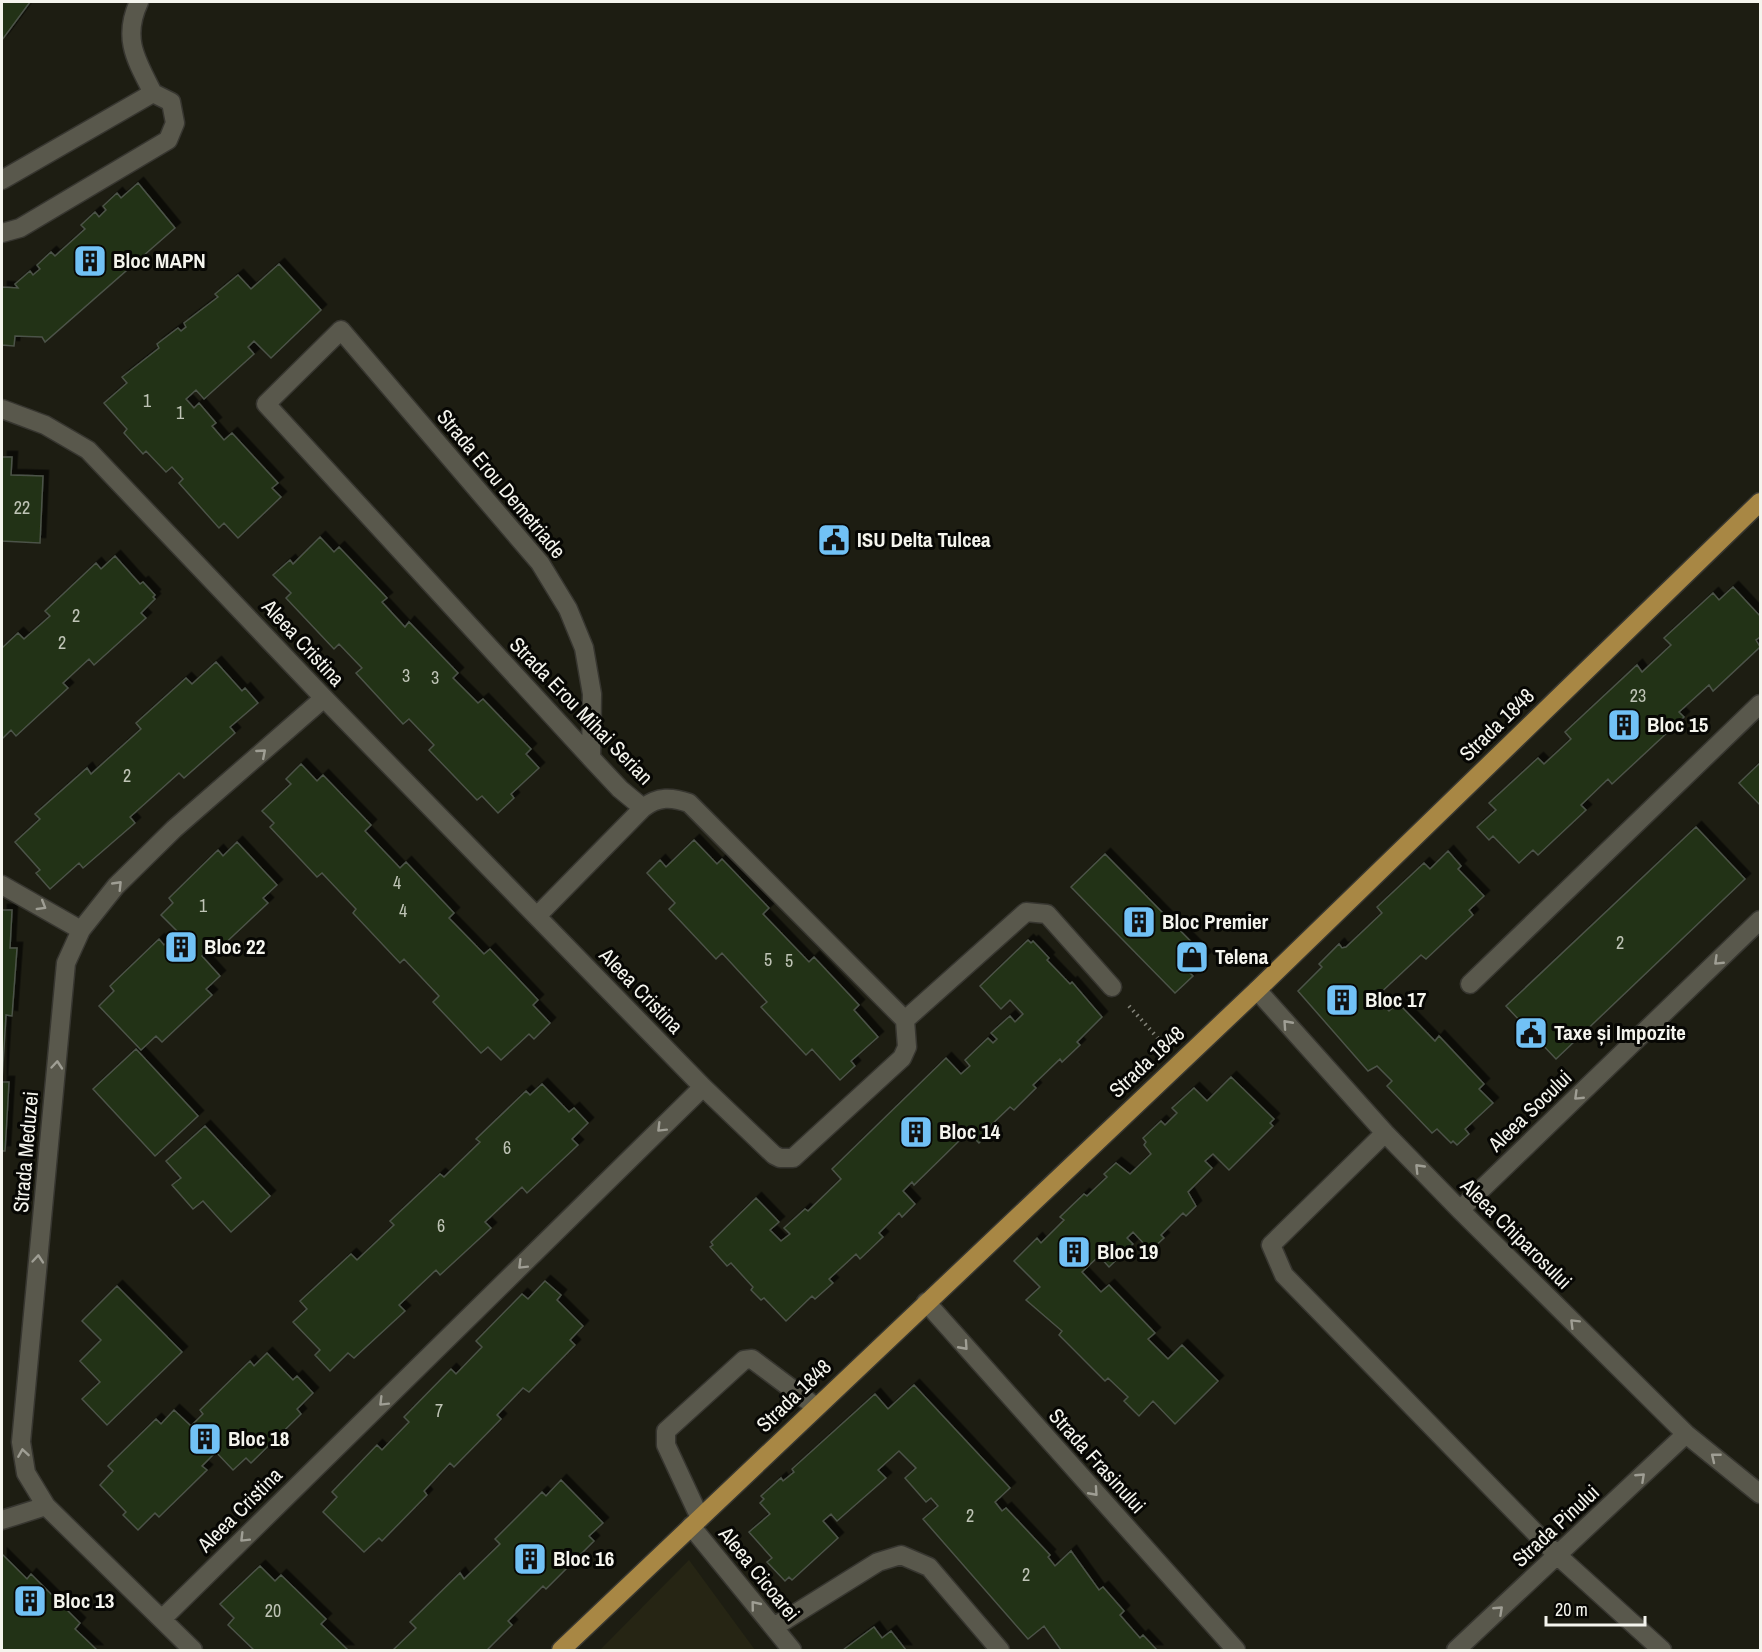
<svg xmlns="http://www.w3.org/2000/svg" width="1762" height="1652" font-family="'Archivo Narrow',sans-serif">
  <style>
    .built { fill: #262514 }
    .building { fill: #213212; stroke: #4c5348; stroke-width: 1.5; filter: url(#shadow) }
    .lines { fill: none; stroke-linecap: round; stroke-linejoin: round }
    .minor-casing { stroke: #373630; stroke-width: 21 }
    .major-casing { stroke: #373630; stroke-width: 21 }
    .path { stroke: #838379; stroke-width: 4; stroke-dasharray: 1.5 4.5; stroke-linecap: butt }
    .minor { stroke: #59584c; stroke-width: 18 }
    .major { stroke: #a88744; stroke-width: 18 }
    .oneway { stroke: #9f9e94 }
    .labels { text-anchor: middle; stroke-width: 6; stroke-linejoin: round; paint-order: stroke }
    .number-label { font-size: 18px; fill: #bfc4b6 }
    .poi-label { font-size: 21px; font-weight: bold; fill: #f4f4ed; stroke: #070704; text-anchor: start }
    .street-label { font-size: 21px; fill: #f4f4ed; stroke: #070704 }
  </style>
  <defs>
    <filter id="shadow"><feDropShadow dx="5.5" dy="-5.5" stdDeviation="0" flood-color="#0009"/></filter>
  </defs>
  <rect width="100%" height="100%" fill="#1d1d12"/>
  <path class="built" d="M689 1560 755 1650H600Z"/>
  <path class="building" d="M2 2H30L2 40Z
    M138 183 175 228 45 342 42 337 15 336 14 346 2 345V287L18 288 15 284 30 271 33 275 40 269 37 265 51 252 55 256 85 229 81 225 95 212 99 217 106 210 103 206 117 193 121 198Z
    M279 264 321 310 271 358 254 341 248 347 254 354 204 399 196 390 186 399 194 408 199 403 216 423 212 426 224 440 232 433 278 483 272 488 281 497 238 538 224 523 219 528 179 483 183 479 172 467 166 472 146 451 143 454 124 433 127 429 104 403 127 383 122 377 159 348 157 344 178 328 181 331 186 327 184 323 218 297 215 294 238 275 251 289Z
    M2 457H12L11 475 43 476 40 543 2 541Z
    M320 537 334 552 339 547 387 598 382 602 405 627 409 622 458 673 453 678 478 703 483 699 531 749 526 754 539 768 511 794 514 798 498 813 482 796 477 800 429 750 434 745 409 719 403 724 356 673 362 668 339 644 334 649 286 598 291 593 273 575 290 560 293 564Z
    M115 556 140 584 143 582 155 595 153 597 155 599 141 613 146 618 94 665 89 659 63 683 68 688 16 736 11 730 2 739V648L18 633 24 639 50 616 45 611 96 563 101 569Z
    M1733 587 1760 616V637L1756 640 1760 647 1713 691 1709 685 1679 712 1684 717 1612 784 1608 779 1581 805 1586 810 1538 855 1533 850 1519 863 1493 836 1489 840 1477 827 1496 810 1489 803 1538 758 1544 764 1571 739 1565 732 1637 665 1642 672 1671 645 1664 638 1713 593 1719 600Z
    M216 662 242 691 245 688 258 703 230 727 235 733 184 778 179 773 130 817 135 823 83 868 79 863 50 889 36 873 40 870 15 842 40 819 35 814 87 768 91 774 141 729 136 723 186 678 192 684Z
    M1760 763V805L1739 783Z
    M301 764 317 781 323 775 371 825 365 831 400 868 406 862 454 913 449 918 484 954 490 949 538 1000 533 1005 550 1023 534 1039 529 1034 501 1060 488 1047 481 1053 433 1002 439 996 404 959 400 963 353 913 356 909 322 873 317 877 270 827 274 823 262 811 291 784 286 779Z
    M1696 827 1745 879 1556 1059 1506 1006Z
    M694 840 717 864 722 859 769 908 763 914 809 962 814 957 859 1005 854 1010 878 1037 851 1061 855 1066 840 1080 812 1049 806 1055 761 1007 767 1002 722 953 716 959 669 909 675 903 647 873 660 860 666 867Z
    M237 842 277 885 263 898 268 903 218 950 213 945 202 956 220 976 206 989 212 995 162 1042 156 1036 141 1050 99 1006 114 991 110 986 159 939 164 945 178 932 161 915 173 903 169 898 218 850 223 856Z
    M1448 851 1461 866 1458 869 1484 896 1469 910 1473 915 1426 959 1421 955 1376 997 1389 1011 1398 1003 1435 1041 1439 1036 1484 1084 1479 1089 1493 1103 1465 1129 1469 1134 1457 1145 1453 1141 1451 1143 1437 1129 1432 1133 1387 1086 1392 1081 1377 1066 1368 1071 1298 991 1322 967 1319 964 1339 944 1342 948 1346 947 1382 913 1377 907 1424 863 1430 869Z
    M1105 854 1206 957 1189 972 1193 976 1175 993 1071 887Z
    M2 910H12L10 948H17L12 1016 6 1015 2 1081Z
    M1028 940 1031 943 1033 941 1049 958 1047 960 1070 984 1072 982 1102 1017 1077 1042 1080 1045 1062 1062 1060 1059 1033 1085 1036 1088 1014 1110 1010 1107 990 1126 993 1129 979 1143 966 1130 957 1138 959 1141 914 1185 912 1182 903 1191 915 1204 902 1217 899 1213 879 1233 883 1237 860 1259 856 1254 829 1279 833 1283 815 1299 812 1296 786 1321 764 1298 761 1300 751 1290 753 1287 731 1263 727 1266 710 1247 713 1245 711 1242 756 1198 779 1222 770 1230 781 1241 790 1234 784 1228 805 1209 808 1211 841 1179 832 1169 946 1058 961 1074 970 1066 965 1060 988 1038 993 1043 997 1039 991 1033 1010 1016 1015 1022 1023 1014 1010 1000 1001 1009 980 986Z
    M136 1049 198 1116 155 1156 93 1089Z
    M1231 1077 1274 1119 1270 1123 1273 1126 1229 1170 1213 1154 1205 1161 1212 1168 1188 1192 1196 1206 1186 1216 1183 1213 1161 1235 1164 1238 1153 1248 1149 1245 1147 1247 1133 1232 1127 1238 1133 1244 1109 1267 1099 1256 1082 1272 1101 1292 1109 1285 1155 1333 1148 1339 1168 1359 1182 1345 1218 1381 1175 1424 1153 1401 1139 1416 1124 1401 1128 1397 1108 1378 1105 1381 1059 1335 1062 1331 1026 1300 1040 1287 1014 1261 1037 1238 1041 1243 1064 1220 1060 1217 1084 1194 1087 1196 1107 1177 1104 1174 1116 1163 1130 1174 1151 1154 1144 1145 1146 1142 1143 1138 1161 1121 1165 1125 1177 1113 1172 1108 1194 1088 1207 1101Z
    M2 1082H9L5 1151H2Z
    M542 1084 569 1112 574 1108 588 1123 572 1139 578 1145 527 1193 522 1187 485 1222 491 1228 440 1275 436 1270 399 1305 405 1311 354 1358 348 1353 330 1371 315 1355 320 1350 293 1322 307 1309 300 1301 351 1254 357 1260 394 1225 390 1221 440 1174 444 1177 480 1142 476 1139 526 1091 530 1095Z
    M205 1126 270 1196 231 1232 203 1201 193 1209 172 1185 181 1178 166 1161Z
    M545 1281 561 1295 557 1300 583 1326 570 1340 575 1345 529 1392 523 1388 497 1415 501 1419 454 1467 450 1463 424 1491 427 1495 382 1541 379 1538 364 1552 323 1512 337 1497 332 1492 377 1445 382 1450 409 1422 404 1417 451 1369 456 1374 482 1347 476 1341 522 1294 528 1299Z
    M117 1286 182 1352 107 1425 82 1399 100 1382 80 1361 101 1340 82 1321Z
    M267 1353 293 1380 297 1376 313 1393 297 1409 301 1414 251 1463 246 1458 233 1470 216 1452 202 1466 207 1470 159 1517 155 1513 138 1530 123 1515 126 1512 100 1485 113 1471 108 1466 156 1419 161 1424 174 1410 191 1426 203 1414 200 1410 250 1361 254 1366Z
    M914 1385 1010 1488 995 1502 1002 1511 1006 1508 1050 1555 1048 1557 1055 1566 1071 1551 1099 1590 1103 1587 1124 1611 1120 1615 1140 1638 1143 1635 1157 1650H1061L1044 1626 1028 1639 923 1519 938 1506 931 1498 926 1502 905 1478 916 1468 899 1451 878 1470 886 1478 837 1521 831 1514 823 1521 838 1538 792 1580 789 1577 785 1581 767 1562 772 1558 749 1532 770 1514 760 1503 764 1499 761 1496 781 1478 783 1481 794 1472 792 1469 875 1394 888 1409Z
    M561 1480 603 1523 589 1536 594 1541 546 1589 543 1586 508 1621 512 1625 487 1650H393L416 1628 410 1622 460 1573 464 1579 500 1544 495 1539 542 1492 546 1496Z
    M2 1554 27 1579 31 1574 80 1623 75 1629 97 1650H2Z
    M260 1566 275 1581 281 1575 326 1619 321 1624 348 1650H254L228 1625 234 1618 220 1604Z
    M874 1627 882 1638 891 1631 906 1650H843Z"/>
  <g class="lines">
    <defs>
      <path id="minor" d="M139 2C122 38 136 60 153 93
        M2 180 153 93 171 102 175 123 168 140 20 228 2 233
        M2 409 45 425 88 450 324 698 703 1087 774 1155 780 1158H793L902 1058 907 1047 905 1020 689 803C672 797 658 796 643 808L620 789 591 758 266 404 341 330 540 563 568 609 584 648 592 694 591 758
        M2 885 81 930
        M537 916 643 808
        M1470 984 1760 704
        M1257 990 1385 1133 1460 1210 1686 1434 1760 1494
        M905 1020 1026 912 1047 914 1112 987
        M1385 1133 1271 1245 1284 1275 1557 1555 1662 1650
        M1460 1210 1760 920
        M926 1302 1236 1650
        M700 1518 666 1445V1431L744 1360 752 1359 816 1407
        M2 1520 46 1506
        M691 1526 792 1650
        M162 1619 703 1087
        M774 1627 878 1562 901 1555 929 1567 1000 1650
        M193 1650 46 1506 26 1473 21 1442 66 963 81 930 116 886 174 829 324 698
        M1456 1650 1686 1434"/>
      <path id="major" d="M561 1650 1257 990 1760 502"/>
    </defs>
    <use href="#minor" class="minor-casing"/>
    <use href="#major" class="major-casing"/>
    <path class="path" d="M1129 1006 1164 1045"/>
    <use href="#minor" class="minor"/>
    <use href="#major" class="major"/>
  </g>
  <defs><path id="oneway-chevron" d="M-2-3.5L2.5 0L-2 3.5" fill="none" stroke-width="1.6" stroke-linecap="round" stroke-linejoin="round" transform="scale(1.5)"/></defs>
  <g class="oneway">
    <use href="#oneway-chevron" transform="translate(262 753) rotate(-41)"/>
    <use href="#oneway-chevron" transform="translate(118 885) rotate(-46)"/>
    <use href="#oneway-chevron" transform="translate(42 906) rotate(31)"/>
    <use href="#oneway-chevron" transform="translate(1718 961) rotate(136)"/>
    <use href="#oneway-chevron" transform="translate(1287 1024) rotate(-132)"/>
    <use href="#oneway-chevron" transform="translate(57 1065) rotate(-85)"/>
    <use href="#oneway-chevron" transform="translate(1578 1096) rotate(136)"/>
    <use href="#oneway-chevron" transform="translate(661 1128) rotate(135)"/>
    <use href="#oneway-chevron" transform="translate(1419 1168) rotate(-134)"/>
    <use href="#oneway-chevron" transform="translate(38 1259) rotate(-85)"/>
    <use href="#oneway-chevron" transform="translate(522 1265) rotate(135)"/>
    <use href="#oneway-chevron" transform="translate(1574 1323) rotate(-135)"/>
    <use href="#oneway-chevron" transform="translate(964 1346) rotate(48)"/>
    <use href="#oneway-chevron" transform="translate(383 1402) rotate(135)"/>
    <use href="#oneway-chevron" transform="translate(23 1453) rotate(-99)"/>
    <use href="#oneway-chevron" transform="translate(1715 1457) rotate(-141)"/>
    <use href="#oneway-chevron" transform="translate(1641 1477) rotate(-43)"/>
    <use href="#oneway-chevron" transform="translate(1094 1492) rotate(48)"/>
    <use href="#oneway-chevron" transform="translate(244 1538) rotate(135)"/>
    <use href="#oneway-chevron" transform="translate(755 1605) rotate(-129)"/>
    <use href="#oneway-chevron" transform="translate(1499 1610) rotate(-43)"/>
  </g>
  <defs>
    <symbol id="building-square" viewBox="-11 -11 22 22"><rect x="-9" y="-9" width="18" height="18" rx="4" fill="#71c1f5" stroke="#070704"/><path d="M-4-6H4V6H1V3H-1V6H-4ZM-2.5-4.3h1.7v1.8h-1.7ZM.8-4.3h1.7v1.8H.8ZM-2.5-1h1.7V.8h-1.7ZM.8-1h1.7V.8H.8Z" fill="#111"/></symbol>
    <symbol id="civic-square" viewBox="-11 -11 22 22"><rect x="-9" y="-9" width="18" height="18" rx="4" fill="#71c1f5" stroke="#070704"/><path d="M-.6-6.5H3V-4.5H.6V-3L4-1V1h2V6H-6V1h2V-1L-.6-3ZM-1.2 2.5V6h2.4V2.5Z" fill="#111"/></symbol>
    <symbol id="shop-square" viewBox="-11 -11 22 22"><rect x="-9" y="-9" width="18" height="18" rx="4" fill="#71c1f5" stroke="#070704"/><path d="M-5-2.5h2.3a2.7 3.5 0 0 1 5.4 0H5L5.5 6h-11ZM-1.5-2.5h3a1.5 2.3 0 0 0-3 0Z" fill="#111"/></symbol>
  </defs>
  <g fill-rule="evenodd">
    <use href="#building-square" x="71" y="242" width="38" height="38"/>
    <use href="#civic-square" x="815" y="521" width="38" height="38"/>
    <use href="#building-square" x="1605" y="706" width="38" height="38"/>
    <use href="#building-square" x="1120" y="903" width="38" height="38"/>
    <use href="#building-square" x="162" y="928" width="38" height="38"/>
    <use href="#shop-square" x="1173" y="938" width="38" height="38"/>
    <use href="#building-square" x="1323" y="981" width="38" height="38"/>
    <use href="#civic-square" x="1512" y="1014" width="38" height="38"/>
    <use href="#building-square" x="897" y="1113" width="38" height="38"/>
    <use href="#building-square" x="1055" y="1233" width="38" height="38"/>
    <use href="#building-square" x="186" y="1420" width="38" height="38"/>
    <use href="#building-square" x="511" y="1540" width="38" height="38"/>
    <use href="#building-square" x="11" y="1582" width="38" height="38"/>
  </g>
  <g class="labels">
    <g class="number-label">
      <text x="147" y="407">1</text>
      <text x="180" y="419">1</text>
      <text x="22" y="514">22</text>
      <text x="76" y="622">2</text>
      <text x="62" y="649">2</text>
      <text x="406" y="682">3</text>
      <text x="435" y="684">3</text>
      <text x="1638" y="702">23</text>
      <text x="127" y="782">2</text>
      <text x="397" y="889">4</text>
      <text x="203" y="912">1</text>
      <text x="403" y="917">4</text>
      <text x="1620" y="949">2</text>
      <text x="768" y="966">5</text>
      <text x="789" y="967">5</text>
      <text x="507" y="1154">6</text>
      <text x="441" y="1232">6</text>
      <text x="439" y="1417">7</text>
      <text x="970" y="1522">2</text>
      <text x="1026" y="1581">2</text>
      <text x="273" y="1617">20</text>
    </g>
    <g class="poi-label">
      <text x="113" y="268">Bloc MAPN</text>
      <text x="857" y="547">ISU Delta Tulcea</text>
      <text x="1647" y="732">Bloc 15</text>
      <text x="1162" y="929">Bloc Premier</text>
      <text x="204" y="954">Bloc 22</text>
      <text x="1215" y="964">Telena</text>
      <text x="1365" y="1007">Bloc 17</text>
      <text x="1554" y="1040">Taxe și Impozite</text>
      <text x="939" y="1139">Bloc 14</text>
      <text x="1097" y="1259">Bloc 19</text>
      <text x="228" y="1446">Bloc 18</text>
      <text x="553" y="1566">Bloc 16</text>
      <text x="53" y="1608">Bloc 13</text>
    </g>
    <g class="street-label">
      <text transform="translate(501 484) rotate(50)" y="7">Strada Erou Demetriade</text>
      <text transform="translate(303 643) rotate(47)" y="7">Aleea Cristina</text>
      <text transform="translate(581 711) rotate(46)" y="7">Strada Erou Mihai Serian</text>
      <text transform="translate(1497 725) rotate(-44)" y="7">Strada 1848</text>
      <text transform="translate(641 991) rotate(46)" y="7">Aleea Cristina</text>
      <text transform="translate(1147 1062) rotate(-43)" y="7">Strada 1848</text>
      <text transform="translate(1530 1111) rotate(-44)" y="7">Aleea Socului</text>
      <text transform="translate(26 1152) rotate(-85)" y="7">Strada Meduzei</text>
      <text transform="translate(1516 1234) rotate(45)" y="7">Aleea Chiparosului</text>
      <text transform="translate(794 1396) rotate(-44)" y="7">Strada 1848</text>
      <text transform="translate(1097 1461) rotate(48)" y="7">Strada Frasinului</text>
      <text transform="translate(240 1510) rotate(-45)" y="7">Aleea Cristina</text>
      <text transform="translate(1556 1526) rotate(-43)" y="7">Strada Pinului</text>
      <text transform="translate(759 1574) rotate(51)" y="7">Aleea Cicoarei</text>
    </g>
  </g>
  <rect width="1762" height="1652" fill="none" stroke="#f4f4ed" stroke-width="6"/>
  <path d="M1546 1616v9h99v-9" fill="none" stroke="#f4f4ed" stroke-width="3"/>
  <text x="1555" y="1616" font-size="18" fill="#f4f4ed" stroke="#070704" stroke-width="4.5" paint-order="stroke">20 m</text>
</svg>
